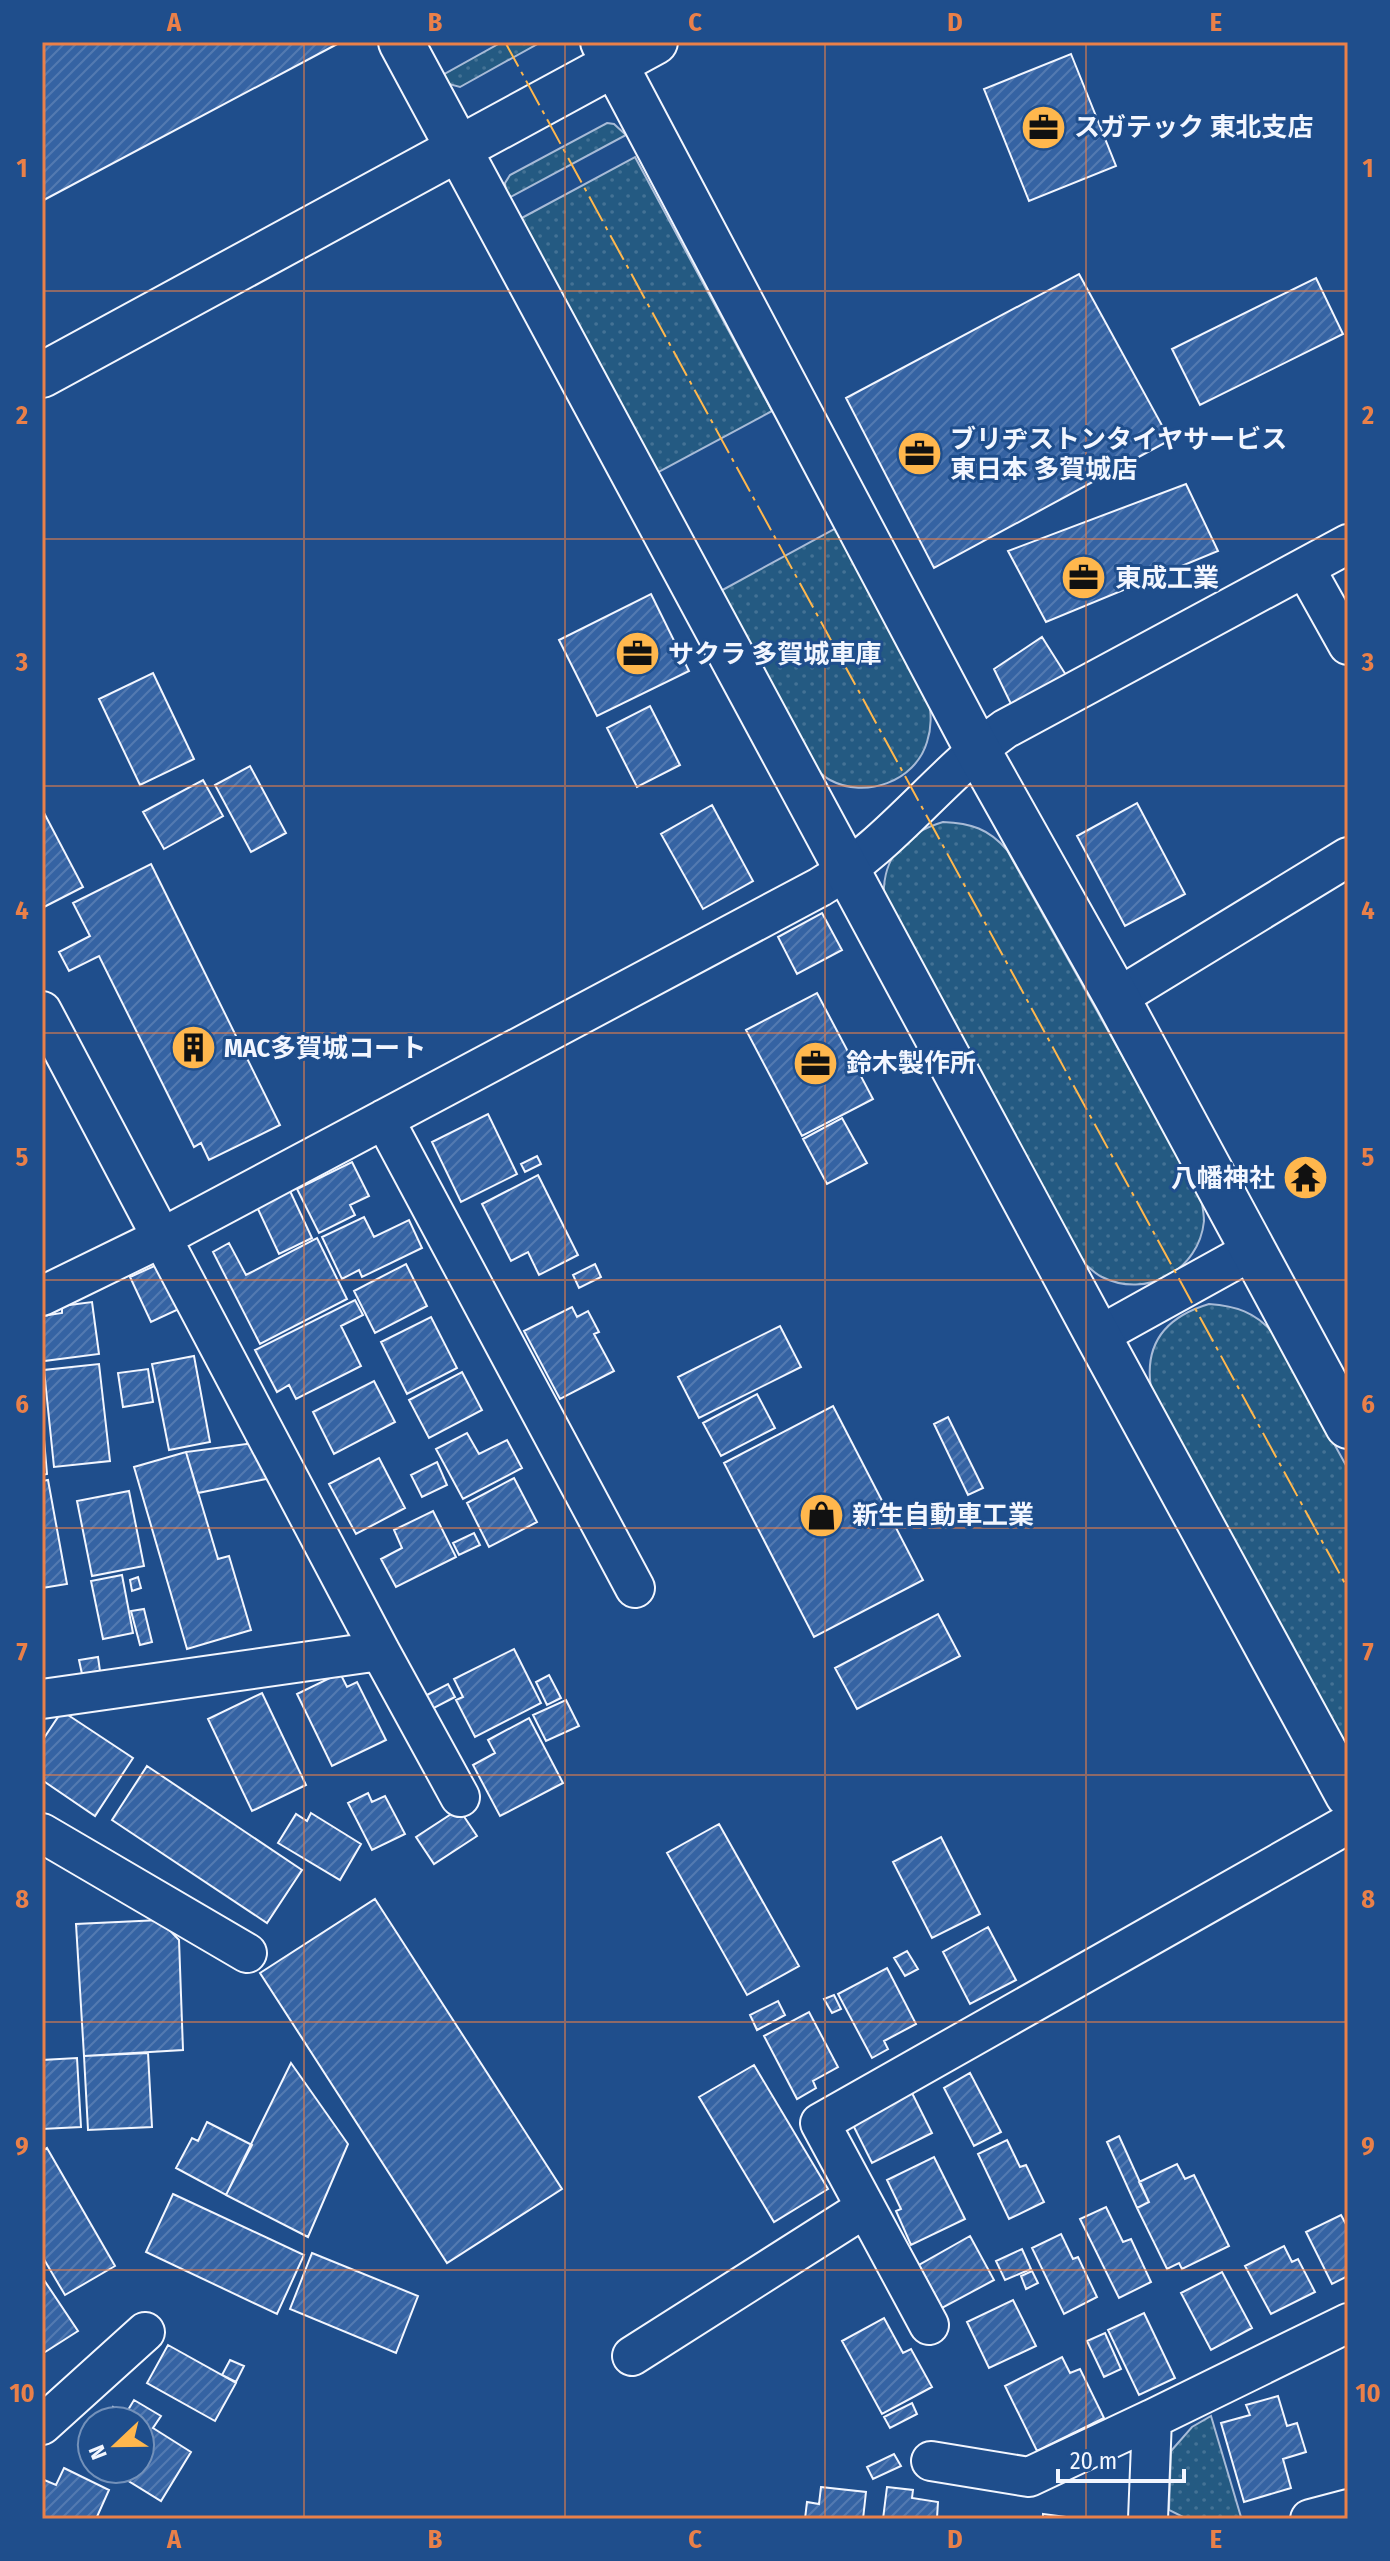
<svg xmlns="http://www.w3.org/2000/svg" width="1390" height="2561" font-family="'Fira Sans Condensed','Noto Sans JP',sans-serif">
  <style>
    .grass { fill: url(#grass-dots); stroke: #a8bbd7; stroke-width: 2 }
    .building { fill: url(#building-hatch); stroke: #f2f6ff; stroke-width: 2 }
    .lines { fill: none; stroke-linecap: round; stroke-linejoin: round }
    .minor-casing { stroke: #f2f6ff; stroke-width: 42 }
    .tertiary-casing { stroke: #f2f6ff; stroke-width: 48 }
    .minor { stroke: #1f4e8c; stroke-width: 38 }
    .tertiary { stroke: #1f4e8c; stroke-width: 44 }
    .power { stroke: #ffb74d; stroke-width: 2; stroke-dasharray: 28 6 4 6; stroke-linecap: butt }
    .grid { fill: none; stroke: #ea8049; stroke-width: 2; stroke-opacity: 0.55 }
    .labels { text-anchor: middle; stroke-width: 6; stroke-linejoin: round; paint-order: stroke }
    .poi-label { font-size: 26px; font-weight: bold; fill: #f2f6ff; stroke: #1f4e8c; text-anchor: start }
    .neatline { fill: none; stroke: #ea8049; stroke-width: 3 }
    .grid-label { font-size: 26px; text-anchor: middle; font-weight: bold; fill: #ea8049 }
  </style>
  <defs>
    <pattern id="grass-dots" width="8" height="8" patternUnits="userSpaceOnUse" patternTransform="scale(2)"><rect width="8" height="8" fill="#245a82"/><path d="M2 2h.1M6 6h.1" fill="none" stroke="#447295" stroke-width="1.8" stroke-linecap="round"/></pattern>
    <pattern id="building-hatch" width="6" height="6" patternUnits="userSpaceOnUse" patternTransform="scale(2)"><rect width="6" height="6" fill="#3563a3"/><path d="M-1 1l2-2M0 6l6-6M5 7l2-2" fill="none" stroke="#537ab1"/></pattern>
  </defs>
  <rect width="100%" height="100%" fill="#1f4e8c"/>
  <path class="grass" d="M502 42H541L460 87 445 83 441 76Z
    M607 123 614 124 626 135 507 199 505 183 510 175Z
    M635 157 772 411 655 474 518 220Z
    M836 528 929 699C931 714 932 727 927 742 915 782 865 799 830 780 823 776 816 769 810 764L717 593Z
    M943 822C971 823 989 829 1007 850L1201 1197C1202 1204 1204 1214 1204 1221 1199 1271 1146 1299 1102 1277 1095 1274 1089 1267 1083 1262L884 901C881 858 903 834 943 822Z
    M1209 1304C1236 1306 1255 1312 1273 1333L1348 1469V1752L1153 1398C1141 1348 1162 1318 1209 1304Z
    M1211 2416 1241 2517 1187 2519 1169 2510 1171 2451 1192 2427Z"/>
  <path class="building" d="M42 42H341L42 201Z
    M1071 54 1116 166 1029 201 984 89Z
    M1079 274 1170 440 934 568 846 398Z
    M1316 278 1343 334 1200 405 1172 349Z
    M1186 484 1218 551 1046 622 1008 551Z
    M651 594 689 671 597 716 559 640Z
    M1042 637 1066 675 1011 704 994 669Z
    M153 673 194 759 140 785 99 699Z
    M650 706 680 765 637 787 607 728Z
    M250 766 286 833 251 852 215 785Z
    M203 780 223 816 164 849 143 812Z
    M1137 803 1185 894 1125 926 1077 836Z
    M712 805 753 881 703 909 661 834Z
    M42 809 83 887 42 908Z
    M151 864 280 1125 209 1160 201 1143 194 1147 99 956 69 971 59 952 90 936 73 903Z
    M822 913 842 950 797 974 778 937Z
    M817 993 873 1099 802 1136 746 1030Z
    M488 1114 517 1174 461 1202 432 1142Z
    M842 1118 867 1163 827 1184 803 1139Z
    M537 1156 541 1164 525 1172 521 1164Z
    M352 1162 369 1196 350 1205 355 1215 319 1233 297 1189Z
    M538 1175 578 1255 539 1275 528 1252 511 1261 482 1204Z
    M290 1191 312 1238 279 1254 257 1207Z
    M364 1217 374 1237 409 1220 422 1248 362 1277 359 1270 342 1279 322 1237Z
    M317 1238 347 1299 260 1344 213 1252 229 1243 246 1275Z
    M161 1263 181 1308 151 1322 130 1277Z
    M406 1264 427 1306 375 1333 354 1291Z
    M595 1264 601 1277 579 1288 573 1275Z
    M355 1300 363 1315 341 1326 361 1366 296 1399 289 1385 277 1392 255 1350Z
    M92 1302 99 1354 44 1361 42 1316 62 1313V1306Z
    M572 1307 577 1317 588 1311 599 1332 594 1334 614 1371 560 1399 524 1331Z
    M431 1317 457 1368 407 1394 381 1342Z
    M780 1326 801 1367 699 1418 678 1377Z
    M194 1356 210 1442 169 1450 152 1364Z
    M99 1364 110 1461 54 1467 44 1370Z
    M148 1369 153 1402 123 1407 118 1373Z
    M462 1372 482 1410 429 1438 409 1400Z
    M374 1381 395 1422 334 1454 313 1412Z
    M757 1394 775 1428 721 1456 703 1423Z
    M833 1406 923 1580 814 1637 724 1463Z
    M42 1416 47 1474 42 1475Z
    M948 1417 983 1488 968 1495 934 1424Z
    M467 1433 479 1454 507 1440 522 1468 463 1499 436 1449Z
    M261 1442 276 1477 198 1493 186 1452Z
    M186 1452 218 1559 229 1556 251 1630 187 1649 134 1467Z
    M379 1458 405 1508 356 1534 329 1484Z
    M437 1462 447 1485 422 1497 411 1475Z
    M514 1478 537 1522 489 1547 467 1503Z
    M48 1480 67 1584 42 1588V1481Z
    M129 1491 144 1566 92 1576 77 1501Z
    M433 1511 456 1557 396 1587 381 1559 402 1548 394 1530Z
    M474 1533 480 1545 459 1555 453 1543Z
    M122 1575 133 1633 103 1639 91 1581Z
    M138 1577 141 1588 132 1591 130 1580Z
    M144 1609 152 1642 140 1645 131 1611Z
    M938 1614 960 1656 857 1709 835 1668Z
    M514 1649 541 1703 475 1737 456 1700 463 1697 454 1679Z
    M98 1657 100 1671 82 1674 79 1660Z
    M340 1673 347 1687 357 1682 386 1740 332 1766 297 1694Z
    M549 1675 561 1698 547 1705 536 1682Z
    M448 1684 455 1697 430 1710 423 1697Z
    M262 1693 306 1785 252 1811 208 1719Z
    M566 1700 579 1726 546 1741 533 1715Z
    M62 1711 133 1758 95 1816 42 1780V1741Z
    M529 1718 563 1783 500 1816 473 1765 495 1753 488 1740Z
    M147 1766 302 1870 267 1923 112 1820Z
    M368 1793 372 1802 385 1796 405 1834 372 1850 348 1803Z
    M459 1809 477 1836 434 1864 416 1837Z
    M311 1813 361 1844 340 1880 278 1843 296 1814 307 1821Z
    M719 1824 799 1966 747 1995 667 1853Z
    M941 1837 980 1914 932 1938 893 1862Z
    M375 1899 562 2189 447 2263 260 1973Z
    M160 1920 179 1940 183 2050 84 2056 76 1924Z
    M988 1927 1016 1980 970 2004 943 1952Z
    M907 1951 918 1969 905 1976 894 1958Z
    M887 1968 916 2024 884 2041 888 2049 872 2058 838 1994Z
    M834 1995 841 2009 832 2013 824 1999Z
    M778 2001 785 2015 757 2030 750 2015Z
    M809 2012 838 2067 813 2081 816 2088 797 2099 764 2036Z
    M148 2053 152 2127 88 2130 84 2056Z
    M77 2058 81 2127 42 2129V2060Z
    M291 2063 348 2144 308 2237 226 2195Z
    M754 2065 828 2189 774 2222 699 2097Z
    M970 2073 1001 2132 974 2146 944 2088Z
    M912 2093 932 2133 872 2163 852 2123Z
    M207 2122 252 2145 226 2195 176 2168 192 2138 198 2141Z
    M1119 2136 1149 2202 1137 2208 1107 2142Z
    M1007 2140 1020 2167 1026 2165 1044 2202 1009 2219 978 2154Z
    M47 2148 115 2266 65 2295 42 2256V2151Z
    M934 2157 965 2219 911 2245 896 2211 901 2209 887 2180Z
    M1177 2164 1185 2179 1194 2175 1229 2246 1182 2269 1179 2263 1167 2269 1137 2208 1149 2202 1139 2182Z
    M173 2194 304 2255 277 2314 146 2252Z
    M1106 2207 1123 2242 1131 2239 1151 2282 1119 2298 1080 2219Z
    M1341 2215 1348 2228V2276L1332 2284 1306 2232Z
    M1061 2234 1073 2259 1078 2257 1097 2297 1064 2314 1032 2248Z
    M970 2236 994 2280 942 2308 919 2265Z
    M1284 2246 1292 2262 1298 2259 1315 2292 1271 2314 1245 2266Z
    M1022 2249 1031 2269 1005 2280 996 2261Z
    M312 2253 418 2296 396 2353 290 2309Z
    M1032 2271 1038 2283 1026 2289 1021 2276Z
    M1222 2272 1252 2328 1211 2350 1181 2293Z
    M42 2277 78 2331 42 2354Z
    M1013 2300 1036 2346 989 2368 967 2322Z
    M1144 2313 1175 2378 1139 2395 1108 2330Z
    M884 2318 903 2353 911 2349 932 2387 882 2414 842 2341Z
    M1105 2333 1121 2369 1104 2377 1087 2341Z
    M168 2345 236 2383 215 2421 147 2383Z
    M1062 2357 1070 2373 1080 2369 1104 2418 1037 2451 1005 2386Z
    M230 2360 244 2366 236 2382 222 2375Z
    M1278 2396 1287 2426 1297 2423 1306 2452 1283 2459 1291 2488 1244 2502 1221 2423 1250 2415 1246 2405Z
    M134 2400 161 2416 153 2428 191 2452 161 2501 109 2469H140V2421H104L113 2407 125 2415Z
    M912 2403 917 2414 890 2428 884 2417Z
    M92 2441V2459L84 2454Z
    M894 2454 901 2466 873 2479 867 2467Z
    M64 2468 109 2490 96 2519H42V2479L56 2485Z
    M821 2487 866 2492 863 2519H805L807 2502 819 2504Z
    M887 2487 913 2490 912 2498 938 2502 937 2518 945 2519H883Z
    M1043 2514 1073 2518V2519H1043Z"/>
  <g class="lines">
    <defs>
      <path id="minor" d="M1305 568 1348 645
        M1117 998 1348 857
        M42 1011 380 1651 460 1797
        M384 1119 635 1588
        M42 1296 163 1237 820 887C890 846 939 776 1005 729L1348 544
        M1098 1336 1253 1250
        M42 1699 380 1651
        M42 1833 247 1953
        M929 2325 820 2123 1348 1824
        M632 2356 865 2208
        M42 2425 145 2332
        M931 2461 1029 2477 1152 2419
        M1148 2519 1152 2419 1348 2323
        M1310 2519 1348 2509"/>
      <path id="tertiary" d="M401 42 1098 1336 1348 1795
        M603 42 977 749 1117 998 1348 1426
        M42 375 655 42"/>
    </defs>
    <use href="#minor" class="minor-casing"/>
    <use href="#tertiary" class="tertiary-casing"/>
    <use href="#minor" class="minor"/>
    <use href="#tertiary" class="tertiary"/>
    <path class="power" d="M505 42 1348 1589"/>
  </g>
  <path class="grid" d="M304 42V2519M565 42V2519M825 42V2519M1086 42V2519M42 291H1348M42 539H1348M42 786H1348M42 1033H1348M42 1280H1348M42 1528H1348M42 1775H1348M42 2022H1348M42 2270H1348"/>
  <defs>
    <symbol id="office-disc" viewBox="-11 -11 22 22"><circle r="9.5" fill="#ffb74d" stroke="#1f4e8c"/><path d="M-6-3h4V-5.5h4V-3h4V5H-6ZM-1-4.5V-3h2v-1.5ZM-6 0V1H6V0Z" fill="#111"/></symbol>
    <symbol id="building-disc" viewBox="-11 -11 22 22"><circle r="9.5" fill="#ffb74d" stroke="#1f4e8c"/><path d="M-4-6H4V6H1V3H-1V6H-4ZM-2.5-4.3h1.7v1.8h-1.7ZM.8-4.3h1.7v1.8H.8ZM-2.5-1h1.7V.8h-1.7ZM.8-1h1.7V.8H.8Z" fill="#111"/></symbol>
    <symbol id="temple-disc" viewBox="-11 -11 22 22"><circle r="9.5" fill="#ffb74d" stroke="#1f4e8c"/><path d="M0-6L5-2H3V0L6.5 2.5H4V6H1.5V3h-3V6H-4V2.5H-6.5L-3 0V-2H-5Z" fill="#111"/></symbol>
    <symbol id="shop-disc" viewBox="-11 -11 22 22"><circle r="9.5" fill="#ffb74d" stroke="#1f4e8c"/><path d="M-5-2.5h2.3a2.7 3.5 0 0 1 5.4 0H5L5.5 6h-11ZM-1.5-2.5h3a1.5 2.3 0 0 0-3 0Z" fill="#111"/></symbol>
  </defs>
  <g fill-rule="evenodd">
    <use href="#office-disc" x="1018" y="102" width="51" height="51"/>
    <use href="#office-disc" x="894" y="428" width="51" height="51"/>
    <use href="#office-disc" x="1058" y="552" width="51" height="51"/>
    <use href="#office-disc" x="612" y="628" width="51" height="51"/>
    <use href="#building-disc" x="168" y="1022" width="51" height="51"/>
    <use href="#office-disc" x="790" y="1038" width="51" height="51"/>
    <use href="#temple-disc" x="1280" y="1152" width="51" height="51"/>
    <use href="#shop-disc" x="796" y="1490" width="51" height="51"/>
  </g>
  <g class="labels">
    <g class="poi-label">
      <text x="1074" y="136">スガテック 東北支店</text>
      <text x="950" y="448">ブリヂストンタイヤサービス<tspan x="950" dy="30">東日本 多賀城店</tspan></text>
      <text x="1115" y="587">東成工業</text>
      <text x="668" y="663">サクラ 多賀城車庫</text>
      <text x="224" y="1057">MAC多賀城コート</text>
      <text x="846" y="1072">鈴木製作所</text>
      <text x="1275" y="1187" text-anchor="end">八幡神社</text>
      <text x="852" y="1524">新生自動車工業</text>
    </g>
  </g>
  <rect width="1390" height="2561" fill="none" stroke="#1f4e8c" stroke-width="88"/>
  <g transform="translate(116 2445) rotate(248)"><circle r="38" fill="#1f4e8c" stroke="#7391ba" stroke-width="2"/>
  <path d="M0-6L14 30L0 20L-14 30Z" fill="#ffb74d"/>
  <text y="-12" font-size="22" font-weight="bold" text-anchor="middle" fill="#f2f6ff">N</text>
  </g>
  <path d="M1058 2469v12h126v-12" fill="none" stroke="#f2f6ff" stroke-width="4"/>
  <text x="1070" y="2469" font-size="24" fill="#f2f6ff" stroke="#1f4e8c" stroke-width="6" paint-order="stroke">20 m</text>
  <rect x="44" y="44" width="1302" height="2473" class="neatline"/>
  <g class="grid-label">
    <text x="174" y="31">A</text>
    <text x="435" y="31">B</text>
    <text x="695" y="31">C</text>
    <text x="955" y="31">D</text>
    <text x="1216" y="31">E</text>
    <text x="22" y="177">1</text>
    <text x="1368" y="177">1</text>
    <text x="22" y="424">2</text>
    <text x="1368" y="424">2</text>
    <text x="22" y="671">3</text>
    <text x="1368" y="671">3</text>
    <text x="22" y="919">4</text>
    <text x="1368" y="919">4</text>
    <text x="22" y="1166">5</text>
    <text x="1368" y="1166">5</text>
    <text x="22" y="1413">6</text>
    <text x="1368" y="1413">6</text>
    <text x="22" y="1661">7</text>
    <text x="1368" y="1661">7</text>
    <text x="22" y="1908">8</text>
    <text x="1368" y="1908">8</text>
    <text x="22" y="2155">9</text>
    <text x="1368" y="2155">9</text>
    <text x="22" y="2402">10</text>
    <text x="1368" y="2402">10</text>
    <text x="174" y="2548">A</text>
    <text x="435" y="2548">B</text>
    <text x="695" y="2548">C</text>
    <text x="955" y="2548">D</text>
    <text x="1216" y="2548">E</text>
  </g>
</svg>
